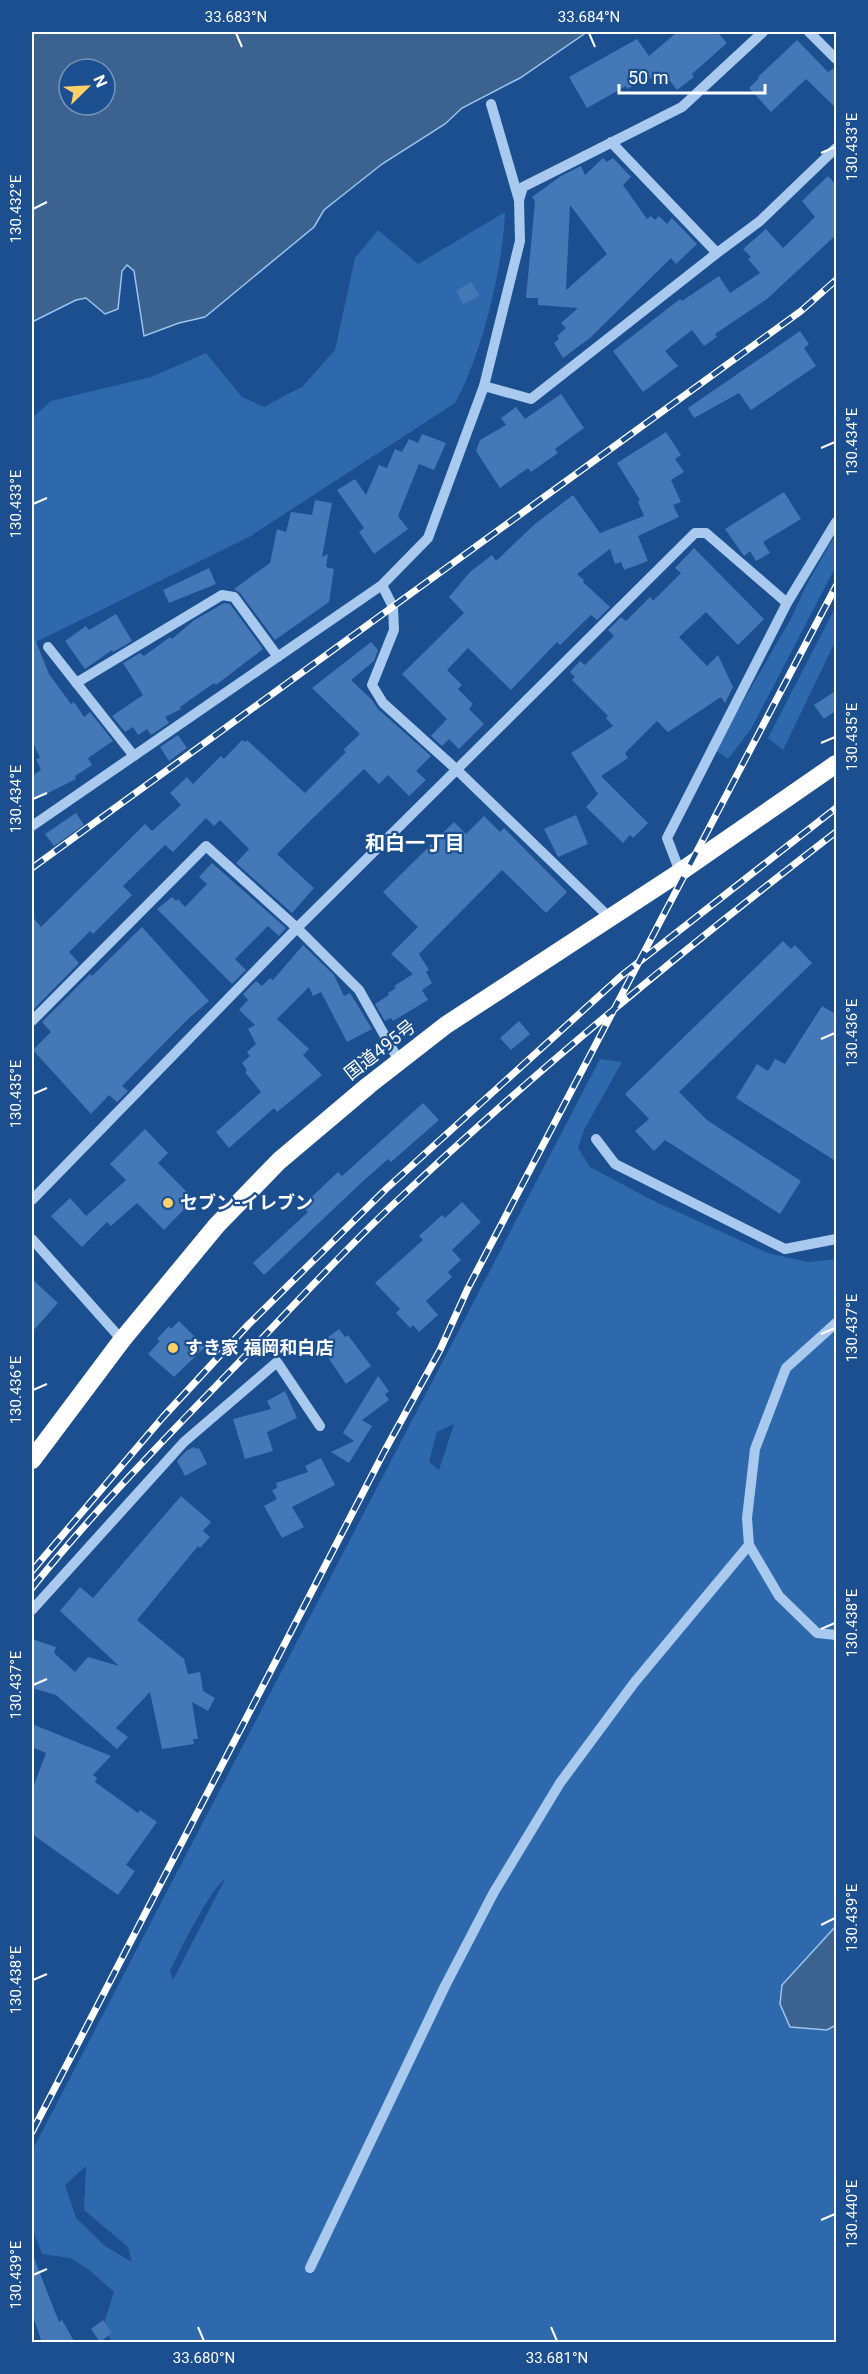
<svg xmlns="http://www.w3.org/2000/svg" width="868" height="2374" font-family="Roboto,'Noto Sans JP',sans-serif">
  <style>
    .green { fill: #2e69ad; fill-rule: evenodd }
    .water { fill: #3c6290; stroke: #9cc4f0; stroke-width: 1.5; fill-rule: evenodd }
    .building { fill: #4478b7; fill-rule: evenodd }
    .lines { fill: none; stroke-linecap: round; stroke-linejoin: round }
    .minor { stroke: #a9c9ee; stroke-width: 10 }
    .highway { stroke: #fff; stroke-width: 18 }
    .rail-casing { stroke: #fff; stroke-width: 7 }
    .rail { stroke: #1b4f8f; stroke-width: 4.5; stroke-dasharray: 14; stroke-linecap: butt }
    .ticks { fill: none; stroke: #fff; stroke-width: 2 }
    .poi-dot { fill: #ffd166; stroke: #1b4f8f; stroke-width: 2 }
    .labels { text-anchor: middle; stroke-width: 4.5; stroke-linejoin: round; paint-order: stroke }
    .street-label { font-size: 18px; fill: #fff; stroke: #1b4f8f }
    .poi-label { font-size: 18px; font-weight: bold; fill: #fff; stroke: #1b4f8f; text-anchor: start }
    .neighbourhood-label { font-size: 20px; font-weight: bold; fill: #fff; stroke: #1b4f8f }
    .neatline { fill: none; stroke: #fff; stroke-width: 2 }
    .ticks-label { font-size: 15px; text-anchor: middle; fill: #fff }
  </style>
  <rect width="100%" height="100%" fill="#1b4f8f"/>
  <path class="green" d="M505 212C503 267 482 355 455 403L249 537 32 644V418L51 401 151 377 206 353 242 397 264 407 303 386 335 350 355 258 378 230 418 264Z
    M836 533V566L751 729 728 759 715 750 792 617 806 586Z
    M836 606V640L783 750 768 738Z
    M600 1059 622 1062 584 1130 578 1148 590 1167 652 1200 768 1253 808 1262 836 1259V2342H111L104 2323 114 2292 88 2269 70 2258 42 2254 32 2227V2151ZM454 1424 439 1470 429 1462 437 1432ZM225 1879 173 1980 170 1971C179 1952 211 1888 225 1879ZM86 2166 84 2210 128 2247 132 2262 105 2246 76 2218 65 2185Z"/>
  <path class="water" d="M32 32H587L520 78 462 108 445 124 382 164 324 210 314 227 205 317 179 323 144 336 134 271 127 265 122 271 118 309 105 314 86 298 76 300 32 322ZM69 69H105V105H69Z
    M836 1926V2025L827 2030 790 2027 780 2004 782 1985Z"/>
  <path class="building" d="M677 32H717L727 43 692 74 694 77 677 90 663 72 650 79 649 77 627 89 626 86 587 108 569 77 637 39 649 56Z
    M797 40 828 72 837 66V109L806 79 771 112 749 88 759 78 758 77Z
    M603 158 607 162 613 158 631 177 623 185 647 219 651 216 655 220 659 216 667 224 672 218 697 244 676 264 671 258 590 338 563 358 554 343 559 339 557 336 566 328 561 323 578 308 538 305V298H526L535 201 532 197 561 176 581 166 585 175ZM570 205 607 254 566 290Z
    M828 176 837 186V234L767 299 715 334 717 337 704 346 692 330 665 351 678 366 643 392 613 351 680 299 682 301 719 276 730 293 760 273 748 259 751 257 743 249 766 229 783 248 815 217 802 201Z
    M471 282 480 296 463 304 456 291Z
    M800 331 809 344 804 348 816 366 751 410 739 393 694 418 688 408Z
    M561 394 584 428 555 449 558 453 531 472 528 468 500 488 476 451 480 440 506 425 501 418 516 407 525 419Z
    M666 432 681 455 675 459 684 472 671 480 681 502 673 505 679 517 638 536 648 561 624 570 621 562 615 564 610 549 577 574 584 580 583 582 610 607 597 620 591 615 560 645 557 642 511 690 468 648 447 670 462 685 458 689 473 704 469 709 484 724 459 749 449 739 442 746 431 736 447 719 402 674 464 613 449 597 470 572 492 555 496 561 535 524 573 495 600 533 644 516 638 502 640 500 617 463Z
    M422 434 446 443 434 470 419 464 398 516 408 529 374 554 359 532 364 528 337 490 355 479 366 495 379 465 387 468 395 449 402 452 409 439 418 443Z
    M784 492 801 519 763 542 770 553 756 561 750 551 744 556 725 529Z
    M315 500 332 503 322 557 328 554 326 567 334 569 329 602 275 640 240 593 234 589 270 563 277 529 286 532 291 512 312 515Z
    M694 548 764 619 738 645 706 612 679 637 707 666 718 655 733 687 725 703 721 697 668 732 657 721 625 753 628 758 601 776 648 823 633 838 630 835 623 843 586 807 598 794 571 753 613 726 606 718 608 716 572 680 575 677 570 672 580 661 585 665 614 636 608 630 621 617 626 621 650 597 653 601 681 573 675 568Z
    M209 568 216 584 169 603 163 590Z
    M224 603 230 604 263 649 216 685 214 683 180 707 181 709 165 717 169 723 151 735 147 729 138 735 133 727 125 732 112 716 143 695 123 663 140 653 144 656 170 637 172 639 193 621Z
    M116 614 132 641 113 652 112 650 85 669 65 641 86 626 89 630Z
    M32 632 49 674 71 704 74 702 84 717 90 712 113 741 88 758 92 765 75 776 76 779 32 801V776L41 770 36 759 40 758 32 741Z
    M371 642 378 650 374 661 351 680 372 700 378 709 431 756 416 771 426 780 409 796 388 775 379 784 364 769 312 819 277 854 314 888 292 913 236 863 249 849 220 820 214 826 206 818 173 852 165 845 123 886 132 895 93 934 90 931 69 952 79 963 32 1011V916L41 927 145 824 152 831 181 805 170 793 187 777 193 784 221 756 224 759 242 740 245 742 247 740 305 793 346 752 343 750 360 734 312 688Z
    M837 690V710L824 719 814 705Z
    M178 735 187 748 169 761 160 747Z
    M76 813 84 825 54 846 45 834Z
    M576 815 588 844 558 857 544 829Z
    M484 816 500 832 504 828 567 892 546 913 502 870 419 954 429 970 426 972 432 983 422 990 428 1000 393 1021 391 1018 385 1021 375 1004 389 995 388 993 396 988 394 986 413 974 391 954 418 927 383 892 454 822 466 834Z
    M212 863 286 928 279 936 268 926 235 959 246 970 232 984 157 909 172 897 176 901 178 899 185 907 207 884 199 877Z
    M142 927 209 1001 188 1019 122 1086 128 1091 117 1102 109 1095 91 1114 33 1050 51 1032 42 1022 90 974 92 976Z
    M783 941 791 949 795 945 812 963 679 1092 707 1120 801 1181 780 1214 665 1140 654 1151 635 1131 649 1119 625 1094Z
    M303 945 334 975 344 996 350 993 372 1029 347 1042 321 992 313 996 309 987 277 1019 309 1049 303 1055 322 1075 277 1112 274 1108 229 1148 216 1132 261 1092 245 1072 247 1070 242 1063 250 1056 247 1052 256 1044 248 1029 255 1025 239 1010 248 1000 243 994 256 981 262 986 270 978 273 980Z
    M822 1006 837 1015V1162L736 1098 757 1064 768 1071 775 1059 785 1064Z
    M519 1021 530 1034 511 1050 500 1038Z
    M423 1103 439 1120 391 1162 388 1159 361 1183 264 1275 253 1263 308 1212 302 1206 338 1172 342 1176Z
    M145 1129 168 1153 158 1163 194 1199 164 1230 137 1203 111 1226 107 1222 82 1247 51 1216 70 1198 86 1216 126 1180 110 1164Z
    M462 1202 481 1222 452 1250 461 1260 448 1272 452 1277 426 1301 438 1315 419 1332 413 1325 410 1328 396 1313 400 1309 375 1283 423 1240 419 1236 442 1215 445 1218Z
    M32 1279 58 1303 32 1332Z
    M179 1321 205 1347 174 1377 148 1354 160 1341 157 1339 169 1326 171 1329Z
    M339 1329 345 1337 348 1335 371 1366 346 1384 319 1344Z
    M378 1376 389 1391 385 1394 389 1400 362 1420 372 1426 349 1463 331 1452 354 1441 343 1433Z
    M285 1391 297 1418 267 1432 273 1451 245 1459 233 1419 271 1409 267 1401Z
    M194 1447 195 1449 199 1448 207 1464 185 1476 177 1461 186 1451Z
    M321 1458 335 1485 292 1507 304 1527 282 1538 264 1506 277 1499 272 1490 277 1488 276 1483 308 1472 305 1466Z
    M181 1496 211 1522 203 1531 210 1537 200 1548 198 1546 137 1620 184 1659 188 1674 200 1672 203 1691 215 1698 208 1711 192 1702 198 1739H193L194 1744 162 1749 150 1692 116 1728 128 1737 117 1749 56 1695 32 1688V1639L56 1647 54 1653 75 1672 88 1657 119 1666 60 1611 80 1587 93 1598Z
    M32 1724 111 1756 93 1775 97 1778 95 1782 138 1813 140 1810 157 1822 126 1865 135 1871 118 1895 32 1834V1790L46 1753 32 1747Z
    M32 2253 59 2322 62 2320 75 2343H42L32 2313Z
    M103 2320 112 2333 100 2342 91 2329Z"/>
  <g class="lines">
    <path class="minor" d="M809 32 836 59
      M611 142 717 253
      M519 200 523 187 682 107 763 32
      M484 386 531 399 717 253 760 221 836 148
      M382 585 393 607 394 630 372 685 383 703 456 769 610 918
      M48 647 134 756
      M76 683 222 595 234 597 278 657
      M32 826 382 585 428 538 484 386 520 241 519 200 491 104
      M680 872 667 838 787 603 836 522
      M32 1021 206 846 297 928 359 990 399 1061
      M596 1139 615 1164 785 1249 836 1239
      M32 1200 297 928 695 533H706L787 603
      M32 1239 122 1340
      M836 1323 786 1368 755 1449 747 1518 749 1545 779 1596 817 1633 836 1635
      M32 1610 184 1442 277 1362 320 1426
      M310 2268 445 1986 494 1892 560 1783 634 1683 749 1545"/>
    <path class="highway" d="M32 1460 122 1340 217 1225 279 1161 369 1085 446 1025 680 872 836 764"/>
    <defs>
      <path id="rail" d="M32 868 801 311 836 280
        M32 1571 163 1417 248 1325 386 1189 621 976 836 808
        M32 1588C99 1505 175 1428 250 1351 299 1300 346 1248 398 1200 537 1069 685 948 836 832
        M32 2132 384 1452 440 1350 468 1288 836 586"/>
    </defs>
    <use href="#rail" class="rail-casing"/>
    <use href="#rail" class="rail"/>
  </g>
  <path class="ticks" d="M236 33 242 47M589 33 595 47M821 153 835 147M33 209 47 202M821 448 835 442M33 504 47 498M821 743 835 737M33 799 47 793M821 1039 835 1033M33 1094 47 1088M821 1334 835 1328M33 1390 47 1384M821 1629 835 1623M33 1685 47 1679M821 1925 835 1918M33 1980 47 1974M821 2220 835 2214M33 2275 47 2269M198 2327 204 2341M551 2327 557 2341"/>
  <g class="poi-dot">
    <circle cx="168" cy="1203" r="6"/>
    <circle cx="173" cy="1348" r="6"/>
  </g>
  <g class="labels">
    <g class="street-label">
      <text transform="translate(380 1050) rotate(-38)" y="6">国道495号</text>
    </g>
    <g class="poi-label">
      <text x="180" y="1209">セブン-イレブン</text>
      <text x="185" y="1354">すき家 福岡和白店</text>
    </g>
    <g class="neighbourhood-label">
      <text x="415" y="850">和白一丁目</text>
    </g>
  </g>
  <rect width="868" height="2374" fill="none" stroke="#1b4f8f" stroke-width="66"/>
  <g transform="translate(87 87) rotate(66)"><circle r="28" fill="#1b4f8f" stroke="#7695bc" stroke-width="1.5"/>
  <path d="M0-4.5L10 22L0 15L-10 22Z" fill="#ffd166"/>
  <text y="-9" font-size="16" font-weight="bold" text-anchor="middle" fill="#ffffff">N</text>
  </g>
  <path d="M619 84v9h146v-9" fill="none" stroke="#ffffff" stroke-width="3"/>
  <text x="628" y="84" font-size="18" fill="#ffffff" stroke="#1b4f8f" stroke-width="4.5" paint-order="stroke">50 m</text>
  <rect x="33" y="33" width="802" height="2308" class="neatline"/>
  <g class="ticks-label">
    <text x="236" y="22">33.683°N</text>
    <text x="589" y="22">33.684°N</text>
    <text transform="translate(852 147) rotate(-90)" y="5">130.433°E</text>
    <text transform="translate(16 209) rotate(-90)" y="5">130.432°E</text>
    <text transform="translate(852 442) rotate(-90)" y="5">130.434°E</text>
    <text transform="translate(16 504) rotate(-90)" y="5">130.433°E</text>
    <text transform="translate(852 737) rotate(-90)" y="5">130.435°E</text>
    <text transform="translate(16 799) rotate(-90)" y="5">130.434°E</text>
    <text transform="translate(852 1033) rotate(-90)" y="5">130.436°E</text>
    <text transform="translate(16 1094) rotate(-90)" y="5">130.435°E</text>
    <text transform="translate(852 1328) rotate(-90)" y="5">130.437°E</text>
    <text transform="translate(16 1390) rotate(-90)" y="5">130.436°E</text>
    <text transform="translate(852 1623) rotate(-90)" y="5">130.438°E</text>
    <text transform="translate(16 1685) rotate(-90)" y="5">130.437°E</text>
    <text transform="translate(852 1918) rotate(-90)" y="5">130.439°E</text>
    <text transform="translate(16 1980) rotate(-90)" y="5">130.438°E</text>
    <text transform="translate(852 2214) rotate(-90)" y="5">130.440°E</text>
    <text transform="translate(16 2275) rotate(-90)" y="5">130.439°E</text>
    <text x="204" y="2363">33.680°N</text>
    <text x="557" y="2363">33.681°N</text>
  </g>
</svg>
